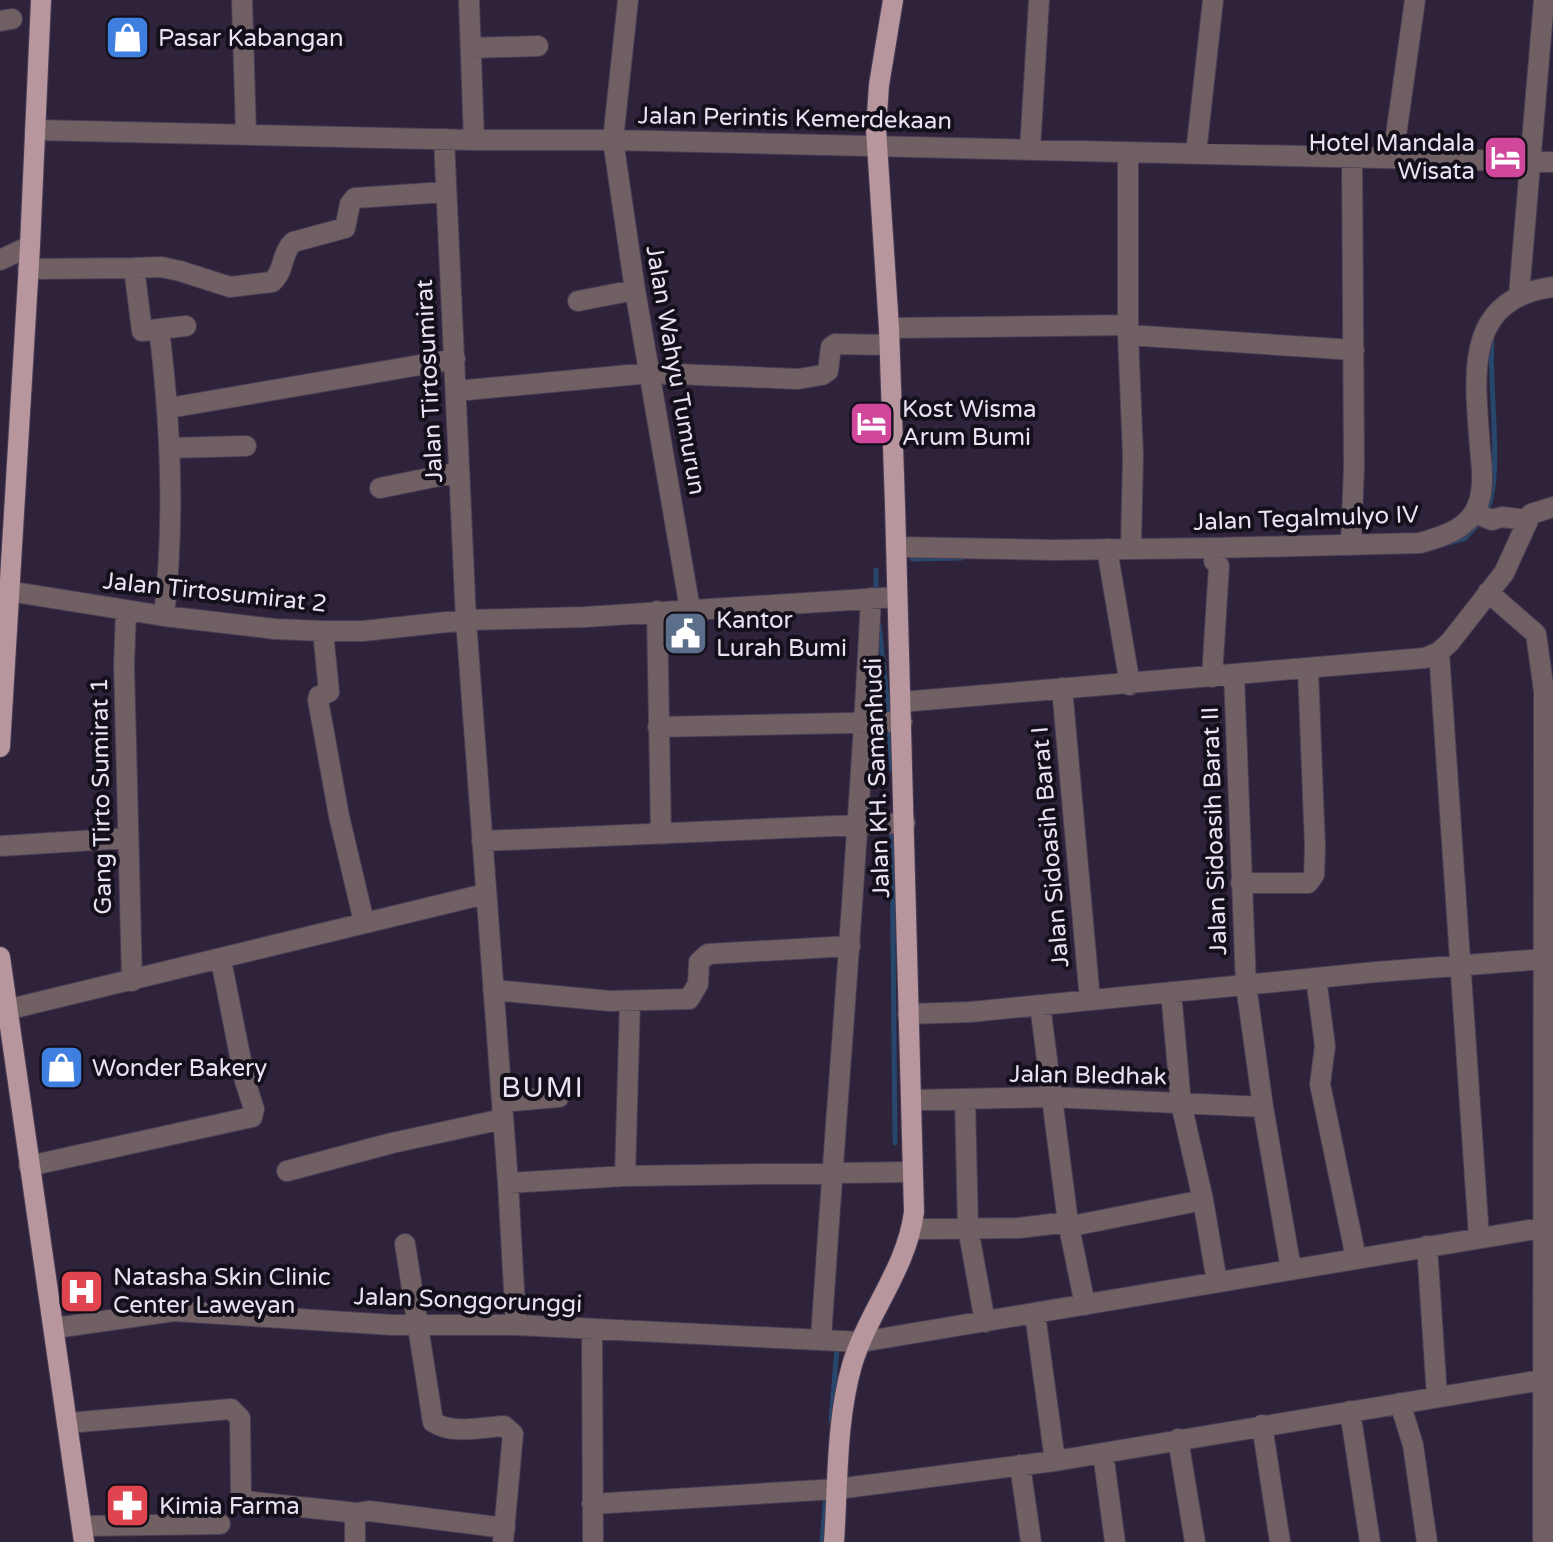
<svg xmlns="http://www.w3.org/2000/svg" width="1553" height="1542" font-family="'Varela Round',sans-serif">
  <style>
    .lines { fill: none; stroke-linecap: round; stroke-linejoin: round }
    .stream { stroke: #27476d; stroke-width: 5 }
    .minor-casing { stroke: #493e55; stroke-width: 22 }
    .major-casing { stroke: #493e55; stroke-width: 22 }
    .minor { stroke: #706063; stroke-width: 20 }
    .major { stroke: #b7969d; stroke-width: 20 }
    .labels { text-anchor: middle; stroke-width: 8; stroke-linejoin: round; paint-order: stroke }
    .poi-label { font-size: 24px; fill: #e8e2f2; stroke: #14101b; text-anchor: start }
    .street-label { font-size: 24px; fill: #e8e2f2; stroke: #14101b }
    .quarter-label { font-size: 28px; letter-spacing: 2px; fill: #e8e2f2; stroke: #14101b }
  </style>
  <rect width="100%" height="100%" fill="#2f233c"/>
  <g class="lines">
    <path class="stream" d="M1486 512C1504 479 1488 382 1492 340
      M1429 549 1465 538 1481 521
      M912 559 963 558
      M876 595V570
      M879 625 889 718
      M889 728 892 770
      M892 828 895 1143
      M831 1421 837 1348
      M822 1542 826 1495"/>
    <defs>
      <path id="minor" d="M242 0 246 134
        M469 0 474 140
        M628 0 613 140 635 290 690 609
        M0 21 12 19
        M471 48 538 46
        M35 130 474 140H613L1553 162
        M444 139 466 620 508 1183 516 1325
        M1030 150 1039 0
        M1128 152V335L1133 455 1131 547
        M1196 153 1213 0
        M1393 157 1415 0
        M0 260 30 246
        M134 268 161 267 180 271 230 287 272 282C285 271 281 253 293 242L345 228 350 204 355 198 445 192
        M28 269 134 268 142 331 159 329C171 425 175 520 164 616
        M1519 295 1544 0
        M578 301 635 290
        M889 328 1128 325
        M159 329 186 326
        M1128 335 1354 350
        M456 391 650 373 798 379 822 375 828 371 831 347 835 344 889 345
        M169 408 455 359
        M171 448 246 446
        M380 488 459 472
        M1475 513 1492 520 1502 517 1527 520
        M1351 545 1354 467 1352 156
        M896 547 1054 550 1214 548 1420 543C1441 537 1466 530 1476 509 1485 491 1482 467 1480 448 1475 377 1462 299 1553 287
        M1107 549 1130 685
        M8 591 164 616 275 629 323 631H363L466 620 585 617 897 597
        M1488 592 1536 634 1544 691 1543 1542
        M126 611 124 665 132 981
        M657 611 661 834
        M323 631 329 692 319 696 318 700 339 816 364 922
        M1439 652 1479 1237
        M1234 675 1246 985 1263 1107 1291 1269
        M1212 677 1219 566 1214 561V548
        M1062 688 1090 1000
        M901 702 1425 658 1439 652 1450 642 1504 573 1531 514 1553 507
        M658 727 902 722
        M482 841 905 823
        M0 846 128 838
        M1241 883H1308L1314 875 1315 847 1308 669
        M1316 978 1325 1046 1320 1084 1356 1258
        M493 990 610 1001 689 999 698 984 699 962 708 954 850 946
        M1171 992 1181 1103 1203 1200 1217 1282
        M1040 1005 1068 1222 1085 1305
        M6 1010 485 894
        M908 1014 970 1012 1376 972 1544 959
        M965 1099 968 1228 985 1322
        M911 1100 1050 1097 1263 1107
        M502 1102 559 1097
        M29 1166 252 1117 254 1109 245 1081 221 960
        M287 1171 392 1143 503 1119
        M625 1176 630 1002
        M508 1183 625 1176 912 1172
        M912 1229 1019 1228 1068 1222 1077 1225 1203 1200
        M405 1244 433 1422C453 1435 482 1427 504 1426L513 1434 503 1542
        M1427 1246 1437 1397
        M1035 1314 1055 1461
        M55 1328 174 1311 393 1325H516L861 1342 1553 1226
        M592 1330 593 1542
        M821 1339C837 1092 859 846 871 598
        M1400 1403 1413 1445 1427 1542
        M1350 1411 1370 1542
        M68 1423 231 1409 240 1418 241 1497 245 1501 357 1513 369 1511 505 1528
        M1262 1425 1280 1542
        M1178 1439 1195 1542
        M1103 1453 1115 1542
        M1020 1465 1031 1542
        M592 1504 837 1489 1055 1461 1542 1380
        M82 1526 220 1524
        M355 1542V1517L357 1513"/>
      <path id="major" d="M0 747 30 246 41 0
        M0 957 84 1542
        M834 1542C838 1484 836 1421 852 1365 868 1312 907 1268 914 1212L895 505 889 328 876 129 879 85 893 0"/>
    </defs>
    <use href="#minor" class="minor-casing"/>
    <use href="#major" class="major-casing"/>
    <use href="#minor" class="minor"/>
    <use href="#major" class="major"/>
  </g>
  <defs>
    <symbol id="shop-square" viewBox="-11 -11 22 22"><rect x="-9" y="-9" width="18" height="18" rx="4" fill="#3f7fe0" stroke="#14101b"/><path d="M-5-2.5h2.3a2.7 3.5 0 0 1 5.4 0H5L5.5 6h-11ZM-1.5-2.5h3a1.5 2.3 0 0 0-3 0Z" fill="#fff"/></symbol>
    <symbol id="hotel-square" viewBox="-11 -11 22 22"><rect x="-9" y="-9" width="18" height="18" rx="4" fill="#d1479c" stroke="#14101b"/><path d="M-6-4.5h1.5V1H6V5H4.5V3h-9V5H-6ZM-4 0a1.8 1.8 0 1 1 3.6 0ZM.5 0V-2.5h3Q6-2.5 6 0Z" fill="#fff"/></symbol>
    <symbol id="civic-square" viewBox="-11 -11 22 22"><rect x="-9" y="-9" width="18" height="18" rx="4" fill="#5c6f8a" stroke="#14101b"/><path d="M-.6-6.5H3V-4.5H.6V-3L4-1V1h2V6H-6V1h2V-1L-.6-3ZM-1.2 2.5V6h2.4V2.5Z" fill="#fff"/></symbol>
    <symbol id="hospital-square" viewBox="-11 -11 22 22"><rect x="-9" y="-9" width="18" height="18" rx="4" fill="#e0444e" stroke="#14101b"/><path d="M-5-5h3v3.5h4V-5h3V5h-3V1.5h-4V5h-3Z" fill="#fff"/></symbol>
    <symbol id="pharmacy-square" viewBox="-11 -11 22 22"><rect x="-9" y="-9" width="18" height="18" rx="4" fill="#e0444e" stroke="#14101b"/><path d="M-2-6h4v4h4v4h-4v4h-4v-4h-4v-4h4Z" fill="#fff"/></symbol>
  </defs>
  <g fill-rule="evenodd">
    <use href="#shop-square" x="102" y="12" width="51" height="51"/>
    <use href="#hotel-square" x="1480" y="132" width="51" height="51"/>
    <use href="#hotel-square" x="846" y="398" width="51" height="51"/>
    <use href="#civic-square" x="660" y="608" width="51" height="51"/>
    <use href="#shop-square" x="36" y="1042" width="51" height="51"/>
    <use href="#hospital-square" x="56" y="1266" width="51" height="51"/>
    <use href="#pharmacy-square" x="102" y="1480" width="51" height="51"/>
  </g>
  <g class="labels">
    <g class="poi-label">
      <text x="158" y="46">Pasar Kabangan</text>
      <text x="1475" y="151" text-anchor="end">Hotel Mandala<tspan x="1475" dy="28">Wisata</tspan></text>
      <text x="902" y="417">Kost Wisma<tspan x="902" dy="28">Arum Bumi</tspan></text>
      <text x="716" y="628">Kantor<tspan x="716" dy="28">Lurah Bumi</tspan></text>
      <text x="92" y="1076">Wonder Bakery</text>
      <text x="113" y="1285">Natasha Skin Clinic<tspan x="113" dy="28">Center Laweyan</tspan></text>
      <text x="159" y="1514">Kimia Farma</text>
    </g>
    <g class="street-label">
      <text transform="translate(795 118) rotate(1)" y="8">Jalan Perintis Kemerdekaan</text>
      <text transform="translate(676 370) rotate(80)" y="8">Jalan Wahyu Tumurun</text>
      <text transform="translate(429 381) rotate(-93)" y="8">Jalan Tirtosumirat</text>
      <text transform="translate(1306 518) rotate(-2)" y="8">Jalan Tegalmulyo IV</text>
      <text transform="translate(215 592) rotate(6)" y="8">Jalan Tirtosumirat 2</text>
      <text transform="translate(877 778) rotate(-92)" y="8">Jalan KH. Samanhudi</text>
      <text transform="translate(101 796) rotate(-91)" y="8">Gang Tirto Sumirat 1</text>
      <text transform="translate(1214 831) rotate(-92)" y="8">Jalan Sidoasih Barat II</text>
      <text transform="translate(1050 847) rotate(-95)" y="8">Jalan Sidoasih Barat I</text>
      <text transform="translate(1088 1075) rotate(1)" y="8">Jalan Bledhak</text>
      <text transform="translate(468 1300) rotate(2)" y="8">Jalan Songgorunggi</text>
    </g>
    <g class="quarter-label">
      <text x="543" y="1097">BUMI</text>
    </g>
  </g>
</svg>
